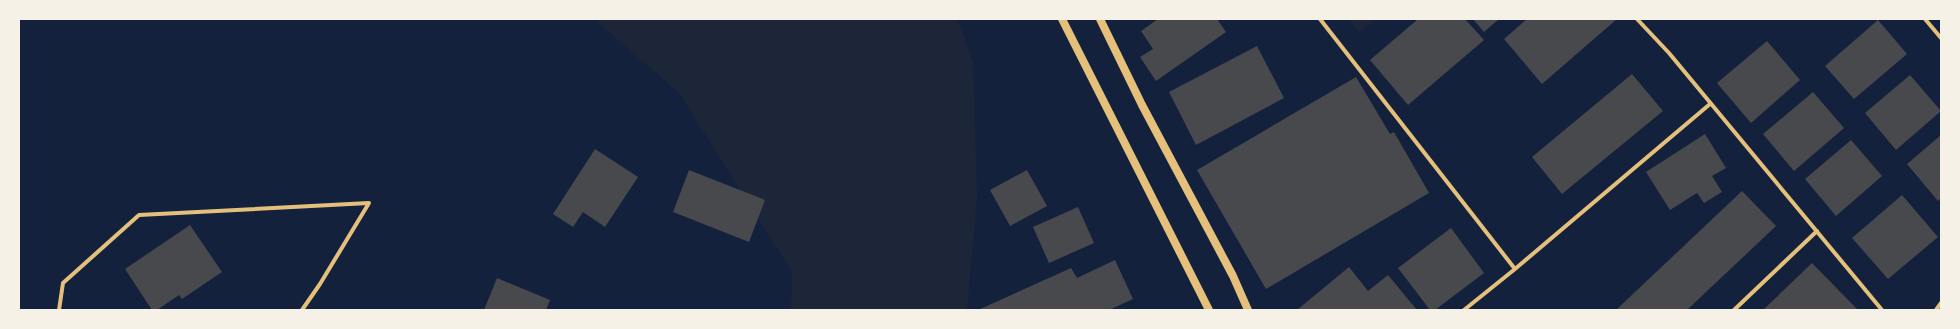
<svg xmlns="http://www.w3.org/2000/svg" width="1960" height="329" font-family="'Open Sans',sans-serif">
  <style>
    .green { fill: #1d2539 }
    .building { fill: #48494c }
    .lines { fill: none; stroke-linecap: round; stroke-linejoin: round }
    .minor { stroke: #e5c07b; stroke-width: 4 }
    .secondary { stroke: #e5c07b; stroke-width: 8 }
  </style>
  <rect width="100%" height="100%" fill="#14213d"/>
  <path class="green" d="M594 19H958L973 62 977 197 967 310H791L792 272 679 93Z
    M1348 19H1376L1360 32Z"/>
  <path class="building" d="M1158 19H1217L1226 32 1156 81 1140 57 1153 49 1141 31Z
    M1418 19H1465L1484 40 1408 105 1370 60Z
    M1473 19H1499L1484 32Z
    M1527 19H1617L1542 84 1504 39Z
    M1878 20 1907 54 1854 99 1825 66Z
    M1767 41 1800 80 1751 123 1717 83Z
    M1257 46 1284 98 1196 145 1169 92Z
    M1632 74 1663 111 1562 194 1532 157Z
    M1910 75 1941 111 1896 150 1865 113Z
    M1356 77 1390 134 1394 132 1429 193 1266 289 1197 170Z
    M1813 92 1844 128 1794 171 1763 134Z
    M1705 134 1726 168 1712 176 1722 192 1704 203 1697 193 1670 210 1646 172Z
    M1941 135V198L1938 201 1907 164Z
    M1851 140 1882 176 1836 216 1805 179Z
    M595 149 638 177 605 227 583 212 573 227 553 214Z
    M689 170 765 200 749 242 673 212Z
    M1027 170 1047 206 1010 226 990 190Z
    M1742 191 1776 226 1687 310H1616Z
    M1902 195 1938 237 1888 279 1852 238Z
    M1078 207 1094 243 1049 263 1033 227Z
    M190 225 222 272 182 299 179 295 157 310H152L125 269Z
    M1451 228 1484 273 1435 310H1430L1398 268Z
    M1115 260 1133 299 1109 310H978L1071 268 1077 278Z
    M1812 263 1858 310H1763Z
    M1349 267 1368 291 1388 275 1417 310H1297Z
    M497 278 550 300 546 310H484Z"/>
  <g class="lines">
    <path class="minor" d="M1320 19 1515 269
      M1637 19 1669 53 1882 310
      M1925 19 1941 38
      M59 310 63 283 139 215 369 203 320 284 302 310
      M1464 310 1515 269 1710 104
      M1734 310 1817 231
      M1936 310 1941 303"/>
    <path class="secondary" d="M1062 19 1209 310
      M1100 19 1142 105 1233 276 1248 310"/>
  </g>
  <rect width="1960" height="329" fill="none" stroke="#f6f1e7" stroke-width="40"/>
</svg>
